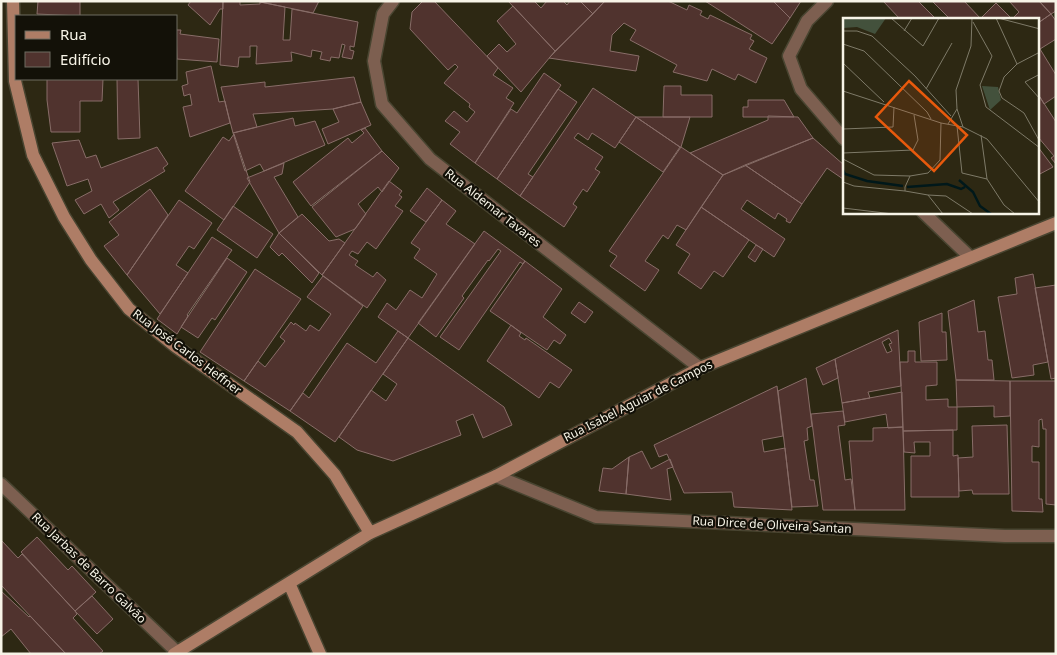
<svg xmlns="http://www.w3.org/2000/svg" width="1057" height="655" font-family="'Noto Sans',sans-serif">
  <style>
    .building { fill: #50332e; stroke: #886d68; fill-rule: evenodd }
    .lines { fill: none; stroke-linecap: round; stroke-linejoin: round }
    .street-casing { stroke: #494531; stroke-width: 15 }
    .secondary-casing { stroke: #494531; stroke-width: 15 }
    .street { stroke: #7d5f50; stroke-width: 12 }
    .secondary { stroke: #ae7d66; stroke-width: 12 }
    .labels { text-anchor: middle; stroke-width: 4.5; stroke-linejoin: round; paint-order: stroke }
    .street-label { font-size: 12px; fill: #f7f4e7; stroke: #131108 }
    .inset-river { fill: none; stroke: #00181a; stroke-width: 2.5 }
    .inset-road { fill: none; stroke: #7e7a68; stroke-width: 1 }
    .view { fill: #e8590c; fill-opacity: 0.15; stroke: #e8590c; stroke-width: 2.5 }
    .inset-edge { fill: none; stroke: #f7f4e7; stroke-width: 2.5 }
  </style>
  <rect width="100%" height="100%" fill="#2d2813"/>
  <path class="building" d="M38 1H80V16L37 14Z
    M191 1H223V9H220L210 25 188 5Z
    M223 1H240V5L260 4V2L285 7 283 40H290L292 9 358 22 354 47 350 46V50L354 51 352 59 342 57 345 45 342 44 339 58 331 57 330 61 320 59 322 52 312 50 311 57 291 52 292 61 256 64 257 46H250V57H239L238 67 220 65Z
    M256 1H319L313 13Z
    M423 1H434L498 68 493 75 513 88 506 98 514 103 475 163 450 144 460 132 445 121 454 111 467 122 475 112 469 107 470 104 444 83 458 67 455 64 448 70 410 29 412 12Z
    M508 1H534L541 8 547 1H563L567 5 570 1H580L593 14 555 51Z
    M580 1H605L593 14Z
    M605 1H668L687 10 689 5 702 11 700 15 708 19 710 15 752 35 750 39 754 41 749 49 767 58 756 83 738 74 735 80 712 69 707 81 673 72 677 65 630 40 636 30 624 23 612 35 610 51 639 56 636 71 549 58Z
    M705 1H773L790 18 772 44Z
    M773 1H801L790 18Z
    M883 1H918L936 19H900Z
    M932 1H964L981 19H950Z
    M1009 1H1039L1051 14 1038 23V19H1012L1019 12Z
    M1039 1H1056V11L1051 14Z
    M996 3 1012 19 981 18Z
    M513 6 555 51 521 92 487 56 499 44 507 52 516 44 497 21Z
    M1051 14 1056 21V39L1040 49 1056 75V96L1044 104 1038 94V23Z
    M176 30H181L180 34 219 39 217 62 177 59Z
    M211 66 219 102 225 101 230 123 190 137 183 107 192 105 190 94 184 96 182 86 188 84 186 72Z
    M544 73 561 85 497 179 475 163 511 109 517 113Z
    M354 77 361 102 333 109 253 114 257 127 233 133 221 87 265 82V87Z
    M47 79H103L102 101H80V132H51L47 100Z
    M117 79H138L140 138 118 139Z
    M664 86H681V95H712V117H663Z
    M593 88 636 117 615 148 592 133 588 140 578 133 574 138 603 157 595 169 600 172 587 192 583 189 573 204 577 207 564 227 520 196Z
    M558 89 577 102 528 174 533 177 520 196 497 179Z
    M1038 94 1056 122V164L1051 158 1054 156 1038 137Z
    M748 100H784L794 117H743V107H748Z
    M361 102 371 125 328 144 322 129 339 122 333 109Z
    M768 116 798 117 813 138 723 175 690 153 768 120Z
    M636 117 680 147 663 172 619 142Z
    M636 117H690L681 147H680Z
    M293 118 295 126 315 121 325 145 264 171 260 164 245 171 233 133Z
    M365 128 382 151 311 206 293 182 348 138 352 143 364 133 361 130Z
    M234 134 250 182 224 220 185 191 223 137 229 141Z
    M813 138 844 165V176L843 179 827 168 802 204 745 165Z
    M79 140 86 158 96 155 101 168 157 147 168 164 163 168 165 171 113 202 119 210 109 218 101 204 84 214 75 200 92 191 88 179 67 186 52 143Z
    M681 147 723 175 686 230 677 225 668 239 663 235 645 261 659 270 645 291 610 266 617 256 609 251Z
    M1038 147 1053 167 1038 175Z
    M382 151 399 168 382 192 378 187 358 204 366 214 355 229 336 237 312 207Z
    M284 163 282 174 274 177 298 217 279 233 247 178Z
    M745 165 802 204 790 223 786 221 787 219 778 213 775 219 747 200 741 209 785 239 774 257 701 207 723 175Z
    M389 181 402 191 399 195 402 197 395 206 403 211 376 249 367 242 358 254 352 251 349 255 358 261 355 265 373 277 377 272 386 280 367 308 322 275Z
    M427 188 442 200 426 222 410 211Z
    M150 189 168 215 127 275 104 246 119 235 109 222Z
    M179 200 212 223 194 249 189 246 176 265 188 273 160 314 127 275Z
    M442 200 456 211 446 224 475 244 408 338 378 317 387 303 396 310 410 290 422 298 437 274 414 258 420 249 411 243Z
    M233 206 273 234 257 258 217 230Z
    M701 207 749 240 723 277 714 271 701 289 678 273 690 254 676 245Z
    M302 214 329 241 339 239 345 243 322 275 279 233Z
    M484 231 525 261 523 264 520 262 459 350 440 337 501 251 498 249 489 261 488 260 462 296 464 298 436 337 418 323Z
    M279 233 319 273 312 283 282 253 279 256 270 247Z
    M212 237 232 250 187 315 188 316 177 334 157 319Z
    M756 245 763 249 755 262 748 257Z
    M227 258 247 272 215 320 212 318 198 338 181 327Z
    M525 261 562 289 543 317 566 335 560 344 554 340 547 350 490 311Z
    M255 269 301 299 244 381 200 352Z
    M1033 274 1048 362 1033 365 1034 375 1012 378 998 297 1017 294 1015 278Z
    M323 276 363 306 290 411 244 381 258 361 265 367 285 341 280 337 291 322 294 325 295 323 306 331 310 325 319 331 331 314 307 297Z
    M1056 285V378L1051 379 1035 288Z
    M974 300 978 332 985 331 988 360H992L994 380H956L948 311Z
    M579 302 593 312 585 323 571 313Z
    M942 313V332H946L947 360 921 361 919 322Z
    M511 325 521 333 519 336 525 340 526 338 572 370 559 388 550 382 539 398 487 361Z
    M898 330 901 386 868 392 870 398 842 403 835 359ZM889 338 892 343 889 344 892 351 887 353 882 342Z
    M398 331 408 338 335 442 290 411 303 393 309 398 347 343 376 363Z
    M408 338 504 407 512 425 483 438 473 414 456 421 461 435 393 461 357 450 339 437 371 390 386 401 397 384 383 374Z
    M908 351H915V362H937V385L926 386V400L948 399V407H957V430L903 431 900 362H908Z
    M835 359 838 378 823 385 816 368Z
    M806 378 812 426 807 428 808 440 804 441 810 480H814L818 506 792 507 778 391Z
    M956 380 1010 381V416L994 417V406L957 407Z
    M1010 381H1056V505L1046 504V429H1043L1042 419 1039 420V447L1032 446V462H1039V499H1042L1043 512 1012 511Z
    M777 386 783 436 762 440 764 452 785 448 792 510 734 507 732 492 684 493 667 454 659 457 654 445Z
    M902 392 903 427 888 428 886 414 845 422 842 403Z
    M843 411 845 425 838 426 845 480 851 479 855 510H823L811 414Z
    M1007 425 1009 494H973L972 490 959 491 958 458 973 457 972 426Z
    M903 427 905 510H855L849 441H873V428Z
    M953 430V456L958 455 959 497H911V456H930V442H914L915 453 904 452 903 431Z
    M642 451 651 469 670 459 673 467 667 469 671 500 626 494 629 457Z
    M629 457 626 494 599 491 603 468 612 469Z
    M37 537 68 570 72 566 96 592 75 611 21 552Z
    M1 540 18 558 22 554 75 611 77 614 73 618 103 651 99 654H66L1 585Z
    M1 591 29 617 30 616 66 654H31L11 629 1 637Z
    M92 596 113 619 97 634 75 611Z"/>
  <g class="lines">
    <defs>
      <path id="street" d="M393 1 383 14 374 61 382 104 430 159 700 368
        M827 1 807 21 789 56 801 89 844 139
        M923 212 970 257
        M496 476 596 517 1005 536H1056
        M1 484 177 652"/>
      <path id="secondary" d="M13 1 15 81 33 155 64 217 91 260 129 309 175 346 297 432 335 475 370 533
        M289 583 320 654
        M174 654 370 533 496 476 700 368 1056 223"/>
    </defs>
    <use href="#street" class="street-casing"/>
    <use href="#secondary" class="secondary-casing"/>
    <use href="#street" class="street"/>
    <use href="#secondary" class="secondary"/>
  </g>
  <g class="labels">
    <g class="street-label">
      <text transform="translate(493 208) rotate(38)" y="4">Rua Aldemar Tavares</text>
      <text transform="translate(187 352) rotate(37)" y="4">Rua José Carlos Heffner</text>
      <text transform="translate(638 401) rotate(-27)" y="4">Rua Isabel Aguiar de Campos</text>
      <text transform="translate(772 525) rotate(3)" y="4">Rua Dirce de Oliveira Santan</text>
      <text transform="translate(89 568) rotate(44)" y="4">Rua Jarbas de Barro Galvão</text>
    </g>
  </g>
  <g transform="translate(843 18)">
    <rect width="196" height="196" fill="#2d2813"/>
    <path d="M43 0 32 16 14 9 0 10V0ZM139 68 155 69 158 82 147 92Z" fill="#43513c"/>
    <path class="inset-river" d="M0 152 2 156 24 163 60 168M116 162 130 174 137 188 148 196M64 169 104 166 118 171 122 169"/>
    <path class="inset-road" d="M48 0 80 28 96 0M153 0 174 46M155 0 197 11M130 4 149 38 137 67 143 89 197 130M0 13H14L29 18 72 58 108 98M61 13 69 0M0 26 21 33 84 94 88 101M197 34 174 46 161 59 156 73 159 80 181 95 197 124M0 45 41 84M197 56 182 64 197 81M83 71 109 25M0 73 98 105M105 106 114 91M114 108 119 155 144 161M120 109 144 121 197 185M120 109 114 91 113 72 128 28 129 0M0 111 50 109 51 89M138 117 144 161 161 187 172 196M0 135 70 132 75 122 71 97M0 141 31 157 67 158M0 164 11 168 62 173M85 177 103 178 130 196M0 190 50 196M100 196 85 177 62 173V169L67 158 85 155 97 142 98 105 120 109"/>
    <path class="view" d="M66 63 124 117 91 153 33 99Z"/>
    <rect width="196" height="196" class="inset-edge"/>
  </g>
  <rect width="1057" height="655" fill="none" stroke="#f7f4e7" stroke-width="5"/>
  <rect x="15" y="15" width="162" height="65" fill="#131108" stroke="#6e6c61"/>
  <rect x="25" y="31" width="25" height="8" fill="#ae7d66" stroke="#6e6c61"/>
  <text x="60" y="40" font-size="15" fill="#f7f4e7">Rua</text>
  <rect x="25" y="52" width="25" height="15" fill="#50332e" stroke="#6e6c61"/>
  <text x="60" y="65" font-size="15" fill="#f7f4e7">Edifício</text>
</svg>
